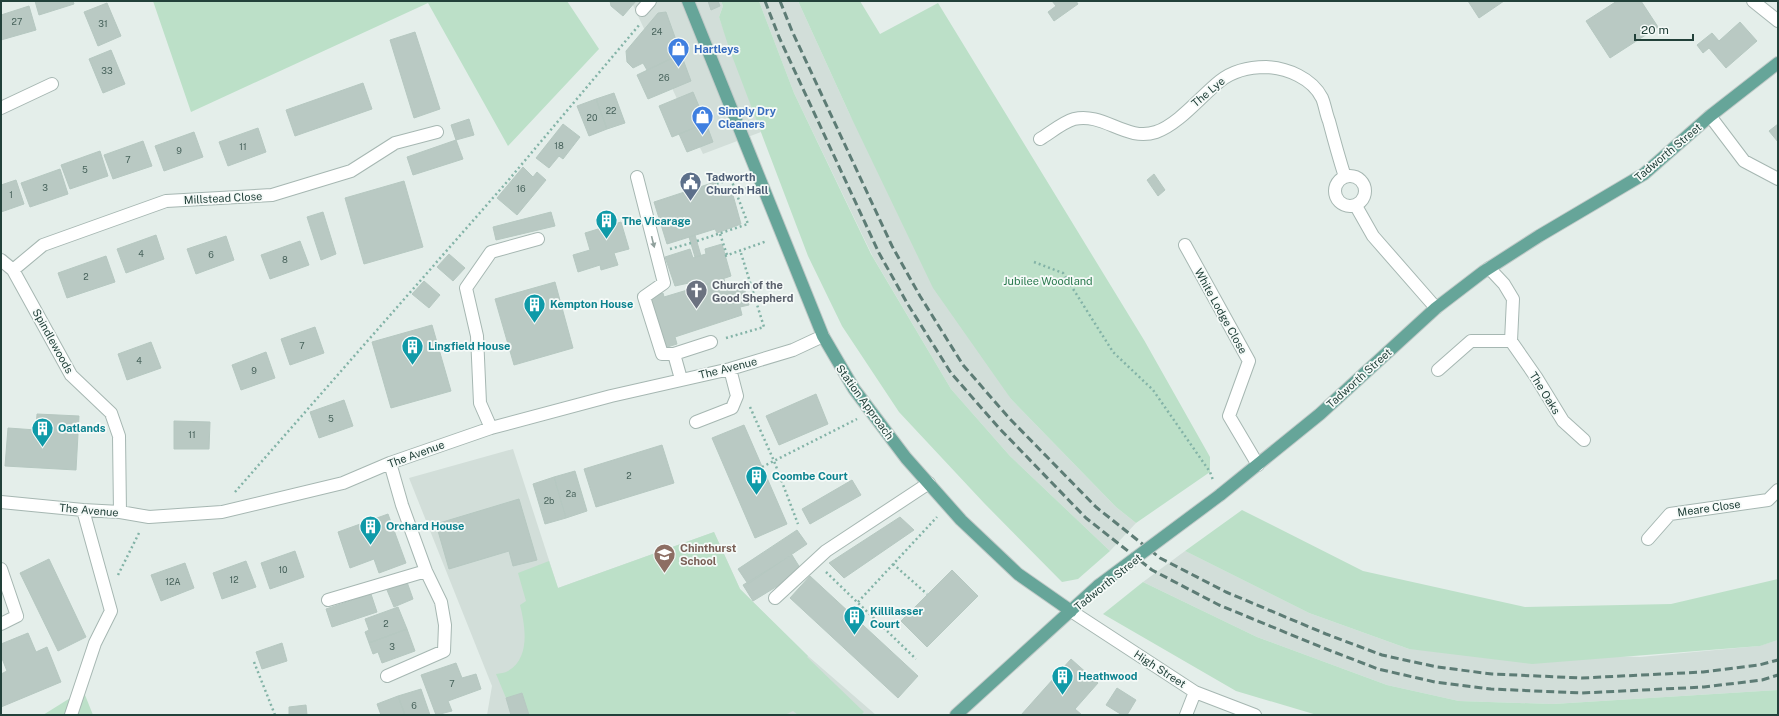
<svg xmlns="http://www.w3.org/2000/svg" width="1779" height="716" font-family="'Public Sans',sans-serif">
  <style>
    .built { fill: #d2ded9 }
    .green { fill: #bce0c8 }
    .building { fill: #b9c9c3; stroke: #b6c8c1 }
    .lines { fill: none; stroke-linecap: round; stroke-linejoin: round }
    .minor-casing { stroke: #a6b7b2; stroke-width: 14 }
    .major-casing { stroke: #c1cac8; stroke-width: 14 }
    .path { stroke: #83b3a7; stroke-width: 2.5; stroke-dasharray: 2 3; stroke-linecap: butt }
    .minor { stroke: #fff; stroke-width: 12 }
    .major { stroke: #66a599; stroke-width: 12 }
    .rail { stroke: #5d7c75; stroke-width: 3; stroke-dasharray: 8 4; stroke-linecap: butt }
    .major-bridge-casing { stroke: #c1cac8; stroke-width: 14; stroke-linecap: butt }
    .major-bridge { stroke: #66a599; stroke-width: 12 }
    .oneway { fill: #90a09c }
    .labels { text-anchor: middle; stroke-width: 3.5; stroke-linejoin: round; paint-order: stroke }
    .number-label { font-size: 9px; fill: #48635c }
    .shop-label { font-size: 11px; font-weight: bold; fill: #366cbe; stroke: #f5faf8; text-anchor: start }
    .street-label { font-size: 11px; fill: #22413a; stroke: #f5faf8 }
    .service-label { font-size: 11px; font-weight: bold; fill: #4e5e75; stroke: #f5faf8; text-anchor: start }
    .culture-label { font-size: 11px; font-weight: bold; fill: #0d838f; stroke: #f5faf8; text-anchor: start }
    .park-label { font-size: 11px; fill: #2a7a4e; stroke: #f5faf8 }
    .worship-label { font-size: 11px; font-weight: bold; fill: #5b616d; stroke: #f5faf8; text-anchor: start }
    .education-label { font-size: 11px; font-weight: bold; fill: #785e54; stroke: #f5faf8; text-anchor: start }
  </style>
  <rect width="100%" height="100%" fill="#e4eeea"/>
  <path class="built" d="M631 1H721L723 6 719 17 761 132 703 154Z
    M759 1H798L850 115 1011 399 1116 507 1136 523 1110 551 1010 456 951 389 873 257 794 93Z
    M513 449 558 588 714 532 740 589 808 656 876 715H487L492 686 409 478Z
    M1185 551 1309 613 1409 649 1640 657 1759 646 1778 640V690L1553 704 1459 701 1387 685 1257 637 1143 582Z"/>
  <path class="green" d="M153 1H567L599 49 508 146 428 3 191 112Z
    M721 1H759L794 93 871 254 951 389 1010 456 1110 551 1078 579 1062 582 984 503 899 412 842 326 808 256 729 48 719 17 723 6Z
    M798 1H860L880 34 938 3 1144 340 1210 457V472L1136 523 1116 507 1011 399 933 288 850 115Z
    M1242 510 1363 571 1525 607 1671 604 1778 579V640L1760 646 1532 664 1409 649 1309 613 1185 551Z
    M714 532 740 589 808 656 807 657 864 712 861 715H798L793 711 785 715H529L522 693 506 698 496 674C500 673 505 673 508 671 531 658 525 625 520 605L526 601 518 573 549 561 558 588Z
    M1143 582 1257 637 1387 685 1459 701 1553 704 1778 690V715H1317L1236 691 1103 614Z
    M83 690 93 715H43Z"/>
  <path class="building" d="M35 1H73L74 4 39 15Z
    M610 1H636L623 16 611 6Z
    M708 1H718L720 6 711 10Z
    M1052 1H1076L1078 4 1054 21 1048 12 1056 6Z
    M1468 1H1504L1479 18Z
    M1617 1H1641L1658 27 1610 58 1586 21Z
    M107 3 121 36 98 46 84 12Z
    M29 6 36 30 1 40V15Z
    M666 12 681 54 647 70 643 63 633 68 627 62 626 51 658 13Z
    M1740 22 1757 41 1726 68 1709 48 1703 53 1697 45 1712 33 1719 41Z
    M415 32 440 109 414 118 390 40Z
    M111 50 125 84 103 93 89 59Z
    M681 54 691 81 648 99 637 75Z
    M363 83 372 109 295 136 286 110Z
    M693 92 706 123 672 137 659 106Z
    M614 93 625 123 607 129 596 99Z
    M596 99 607 129 589 136 577 106Z
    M469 119 474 135 456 140 451 125Z
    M706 123 713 142 687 152 679 134Z
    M563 124 580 137 563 159 559 156 549 168 536 158Z
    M1778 124V142L1769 131Z
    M258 128 266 152 228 166 219 142Z
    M194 132 203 157 164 171 155 146Z
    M456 140 463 159 413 175 407 157Z
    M143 141 152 166 113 179 104 155Z
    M100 151 108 176 70 189 61 165Z
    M523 167 533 177 537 172 546 180 517 215 497 198Z
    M60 169 68 194 30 207 21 183Z
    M1154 174 1165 190 1158 196 1147 180Z
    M16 180 24 204 1 212V185Z
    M404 181 423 247 364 264 345 198Z
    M715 182 718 191 731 188 741 224 717 233 715 229 667 244 654 202Z
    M323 212 336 254 321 260 307 217Z
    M551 212 555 226 496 240 493 227Z
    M621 222 629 249 614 253 618 265 601 270 600 265 578 272 573 255 590 250 585 233Z
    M156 235 164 259 126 273 117 249Z
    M695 235 701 256 695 257 689 237Z
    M226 236 234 260 196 274 187 249Z
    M300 241 309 265 270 279 261 255Z
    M722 244 731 276 699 287 698 281 675 286 665 257 690 249 693 258 695 257 706 254 705 249Z
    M449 254 465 268 453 281 437 267Z
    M106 256 115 282 67 298 58 273Z
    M724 279 726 289 743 284 749 305 740 307 742 315 675 337 677 344 664 348 648 297 663 293 664 297Z
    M424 281 440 295 429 308 412 294Z
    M555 282 573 348 514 365 495 299Z
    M432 325 451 391 391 408 372 342Z
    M315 327 324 353 290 365 281 339Z
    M151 342 161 368 127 380 118 354Z
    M266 352 275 378 241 390 232 365Z
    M816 394 828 424 779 445 766 416Z
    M344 400 353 426 319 438 310 412Z
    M37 414 79 416 76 470 5 466 8 428 36 430Z
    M174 421 210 422 209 449H174Z
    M744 425 787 524 755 538 712 438Z
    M662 445 674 483 596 507 584 469Z
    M575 471 587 511 566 518 554 477Z
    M554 477 566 518 545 524 533 484Z
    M852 480 861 495 810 524 802 509Z
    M519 499 537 560 513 566 509 551 449 569 436 524Z
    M388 514 406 563 379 573 374 559 350 568 338 532Z
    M900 517 914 530 844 578 829 563Z
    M797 530 807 544 748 584 738 569Z
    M295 551 304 577 270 589 261 563Z
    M792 555 802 571 753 601 743 585Z
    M49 559 86 637 58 651 20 573Z
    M246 561 256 587 222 599 213 573Z
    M185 563 194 588 161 601 151 575Z
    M952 570 978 596 927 647 901 621Z
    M810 576 918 676 898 698 790 598Z
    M407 582 413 599 394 607 387 590Z
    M371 594 377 612 332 627 326 609Z
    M398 607 407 629 369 643 365 632 369 630 365 619Z
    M407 629 415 651 382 663 378 652 373 654 369 643Z
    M28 633 36 652 47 647 61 682 1 707V674L7 671 1 656V644Z
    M282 643 287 661 262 669 256 652Z
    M1071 659 1098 683 1075 709 1082 715H1021Z
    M456 663 462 678 476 674 481 689 448 701 452 711 436 715 421 675Z
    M1117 688 1136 700 1127 715H1122L1106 705Z
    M421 689 430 715H405L398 696Z
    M522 693 529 715H511L506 698Z
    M398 696 405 715H381L377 704Z
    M306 705 307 715H289V707Z"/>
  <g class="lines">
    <defs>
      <path id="minor" d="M1753 1 1778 21
        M642 10 650 1
        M1 108 52 84
        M1710 116 1744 161 1778 179
        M1040 139C1050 133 1063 122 1074 119 1104 112 1126 142 1156 132 1179 124 1201 96 1220 81 1234 70 1249 67 1266 67 1287 68 1312 78 1322 98 1325 105 1326 114 1329 121 1334 140 1339 158 1345 177
        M1335 191a15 15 0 1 1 30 0a15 15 0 1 1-30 0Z
        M637 177 664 283 644 297 662 354H674L681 379
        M1356 206 1373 236 1436 308
        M1185 245 1249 361 1229 416 1258 465
        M1 260 13 270 71 375 111 413 119 436 120 512
        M1489 268 1504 284 1513 299 1511 341 1536 377 1563 421 1584 440
        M13 270 43 245 166 201 272 195 351 171 395 143 437 132
        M674 354 711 342
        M1438 370 1471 341H1511
        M696 422 732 408 737 396 730 369
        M491 428 480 403 477 336 466 288 491 252 538 239
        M1 502 83 510 120 512 149 517 222 512 343 483 390 463 491 428 611 396 730 369 793 350 823 336
        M1648 539 1670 514 1768 500 1778 490
        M1 569 17 616 1 624
        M775 598 826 551 929 483
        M328 600 426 571
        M1071 611 1195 692 1255 715
        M387 676 444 651 445 625 441 602 426 571 402 505 390 463
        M71 715 95 643 111 611 83 510
        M1186 715 1195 692"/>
      <path id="major" d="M688 1 823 336 854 389 906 458 961 520 1018 574 1071 611
        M1220 495 1320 414 1436 308 1483 272 1539 236 1644 174 1710 116 1778 63
        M956 715 1099 585"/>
    </defs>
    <use href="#minor" class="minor-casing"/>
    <use href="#major" class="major-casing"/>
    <path class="path" d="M736 192 747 188
      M720 234 727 255
      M697 241 748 224 731 179 716 184
      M670 249 691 243
      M725 256 767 241
      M1034 262 1063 273 1113 352 1153 390 1210 472 1213 480
      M726 338 764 327 740 250
      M750 407 774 461 798 524
      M762 467 857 419
      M235 492 506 183 640 24
      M893 564 927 594
      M826 572 916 659
      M118 575 140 531
      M858 602 937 517
      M254 662 275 715"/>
    <use href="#minor" class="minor"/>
    <use href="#major" class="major"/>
    <path class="rail" d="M765 1 779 37 879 253 907 303 951 373 999 428 1086 518 1152 570 1219 605 1321 647 1378 669 1435 682 1491 689 1582 693 1704 687 1762 680 1778 675
      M780 1 792 31 892 246 920 296 963 365 1009 418 1096 507 1160 558 1226 592 1326 634 1382 655 1437 667 1492 674 1582 678 1703 672 1759 665 1778 660"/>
    <defs>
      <path id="major-bridge" d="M1099 585 1220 495"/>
    </defs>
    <use href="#major-bridge" class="major-bridge-casing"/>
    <use href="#major-bridge" class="major-bridge"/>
  </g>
  <defs><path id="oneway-solid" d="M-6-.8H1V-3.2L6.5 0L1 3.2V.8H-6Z"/></defs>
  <use class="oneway" href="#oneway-solid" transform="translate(653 242) rotate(76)"/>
  <defs>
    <symbol id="shop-pin" viewBox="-11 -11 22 30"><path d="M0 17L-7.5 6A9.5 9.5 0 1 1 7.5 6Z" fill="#3f7fe0" stroke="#f5faf8"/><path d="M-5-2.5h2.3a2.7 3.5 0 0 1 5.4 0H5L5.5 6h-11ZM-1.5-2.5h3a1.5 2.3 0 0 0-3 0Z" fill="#fff"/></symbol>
    <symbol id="civic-pin" viewBox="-11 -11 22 30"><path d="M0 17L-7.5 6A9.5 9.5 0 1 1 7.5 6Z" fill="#5c6f8a" stroke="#f5faf8"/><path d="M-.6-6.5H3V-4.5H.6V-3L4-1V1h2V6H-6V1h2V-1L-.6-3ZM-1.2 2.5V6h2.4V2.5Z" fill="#fff"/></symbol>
    <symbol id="building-pin" viewBox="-11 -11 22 30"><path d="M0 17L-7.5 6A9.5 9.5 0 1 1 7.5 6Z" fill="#0f9aa8" stroke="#f5faf8"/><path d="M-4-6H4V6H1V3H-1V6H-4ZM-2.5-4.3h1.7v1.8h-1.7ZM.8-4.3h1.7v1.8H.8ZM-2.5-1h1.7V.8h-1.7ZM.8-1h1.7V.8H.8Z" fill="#fff"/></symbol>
    <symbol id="church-pin" viewBox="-11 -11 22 30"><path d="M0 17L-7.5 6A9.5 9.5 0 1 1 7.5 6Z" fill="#6b7280" stroke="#f5faf8"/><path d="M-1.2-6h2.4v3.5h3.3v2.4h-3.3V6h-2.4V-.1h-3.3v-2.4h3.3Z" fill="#fff"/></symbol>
    <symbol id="school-pin" viewBox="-11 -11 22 30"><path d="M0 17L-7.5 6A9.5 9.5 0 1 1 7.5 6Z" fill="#8d6e63" stroke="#f5faf8"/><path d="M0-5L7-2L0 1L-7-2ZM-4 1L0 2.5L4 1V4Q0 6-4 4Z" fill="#fff"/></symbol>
  </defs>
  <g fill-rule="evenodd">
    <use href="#shop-pin" x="666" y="36" width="25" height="34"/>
    <use href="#shop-pin" x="690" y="104" width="25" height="34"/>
    <use href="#civic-pin" x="678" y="170" width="25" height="34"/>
    <use href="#building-pin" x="594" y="208" width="25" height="34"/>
    <use href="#church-pin" x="684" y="278" width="25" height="34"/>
    <use href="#building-pin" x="522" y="292" width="25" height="34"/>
    <use href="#building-pin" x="400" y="334" width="25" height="34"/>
    <use href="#building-pin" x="30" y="416" width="25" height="34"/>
    <use href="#building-pin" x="744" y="464" width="25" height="34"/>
    <use href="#building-pin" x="358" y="514" width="25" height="34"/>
    <use href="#school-pin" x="652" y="542" width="25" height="34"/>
    <use href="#building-pin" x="842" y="604" width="25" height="34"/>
    <use href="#building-pin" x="1050" y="664" width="25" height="34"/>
  </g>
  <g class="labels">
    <g class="number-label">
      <text x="17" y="25">27</text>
      <text x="103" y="27">31</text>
      <text x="657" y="35">24</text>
      <text x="107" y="74">33</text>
      <text x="664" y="81">26</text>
      <text x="611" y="114">22</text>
      <text x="592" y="121">20</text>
      <text x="559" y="149">18</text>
      <text x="243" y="150">11</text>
      <text x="179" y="154">9</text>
      <text x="128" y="163">7</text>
      <text x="85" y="173">5</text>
      <text x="45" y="191">3</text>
      <text x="521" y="192">16</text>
      <text x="11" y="198">1</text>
      <text x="141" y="257">4</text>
      <text x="211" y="258">6</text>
      <text x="285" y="263">8</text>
      <text x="86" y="280">2</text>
      <text x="302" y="349">7</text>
      <text x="139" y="364">4</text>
      <text x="254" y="374">9</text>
      <text x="331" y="422">5</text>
      <text x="192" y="438">11</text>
      <text x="629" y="479">2</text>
      <text x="571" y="497">2a</text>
      <text x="549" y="504">2b</text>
      <text x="283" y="573">10</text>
      <text x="234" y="583">12</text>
      <text x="173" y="585">12A</text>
      <text x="386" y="627">2</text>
      <text x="392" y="650">3</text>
      <text x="452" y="687">7</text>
      <text x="414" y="709">6</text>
    </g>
    <g class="shop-label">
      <text x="694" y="53">Hartleys</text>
      <text x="718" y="115">Simply Dry<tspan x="718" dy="13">Cleaners</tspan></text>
    </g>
    <g class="street-label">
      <text transform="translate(1208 92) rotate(-40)" y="4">The Lye</text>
      <text transform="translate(1668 152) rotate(-40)" y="4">Tadworth Street</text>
      <text transform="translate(223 198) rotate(-3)" y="4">Millstead Close</text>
      <text transform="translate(1221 311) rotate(61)" y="4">White Lodge Close</text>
      <text transform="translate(53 341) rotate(61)" y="4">Spindlewoods</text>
      <text transform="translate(728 368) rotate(-14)" y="4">The Avenue</text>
      <text transform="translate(1359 378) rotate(-42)" y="4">Tadworth Street</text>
      <text transform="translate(1545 393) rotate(58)" y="4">The Oaks</text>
      <text transform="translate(865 402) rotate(54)" y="4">Station Approach</text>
      <text transform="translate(416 454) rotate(-20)" y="4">The Avenue</text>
      <text transform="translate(1709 508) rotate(-8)" y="4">Meare Close</text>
      <text transform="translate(89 510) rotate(5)" y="4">The Avenue</text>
      <text transform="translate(1108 582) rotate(-39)" y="4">Tadworth Street</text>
      <text transform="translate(1160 669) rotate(33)" y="4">High Street</text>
    </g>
    <g class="service-label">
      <text x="706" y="181">Tadworth<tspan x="706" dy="13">Church Hall</tspan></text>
    </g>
    <g class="culture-label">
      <text x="622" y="225">The Vicarage</text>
      <text x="550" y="308">Kempton House</text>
      <text x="428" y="350">Lingfield House</text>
      <text x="58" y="432">Oatlands</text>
      <text x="772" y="480">Coombe Court</text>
      <text x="386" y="530">Orchard House</text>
      <text x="870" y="615">Killilasser<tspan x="870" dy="13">Court</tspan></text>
      <text x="1078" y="680">Heathwood</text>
    </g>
    <g class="park-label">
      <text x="1048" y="285">Jubilee Woodland</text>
    </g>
    <g class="worship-label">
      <text x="712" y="289">Church of the<tspan x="712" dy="13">Good Shepherd</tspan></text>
    </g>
    <g class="education-label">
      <text x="680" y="552">Chinthurst<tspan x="680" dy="13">School</tspan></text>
    </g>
  </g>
  <rect width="1779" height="716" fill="none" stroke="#22413a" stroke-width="4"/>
  <path d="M1635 34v6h58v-6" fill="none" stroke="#22413a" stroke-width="2"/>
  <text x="1641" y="34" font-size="12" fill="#22413a" stroke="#f5faf8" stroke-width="3" paint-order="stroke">20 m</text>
</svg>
